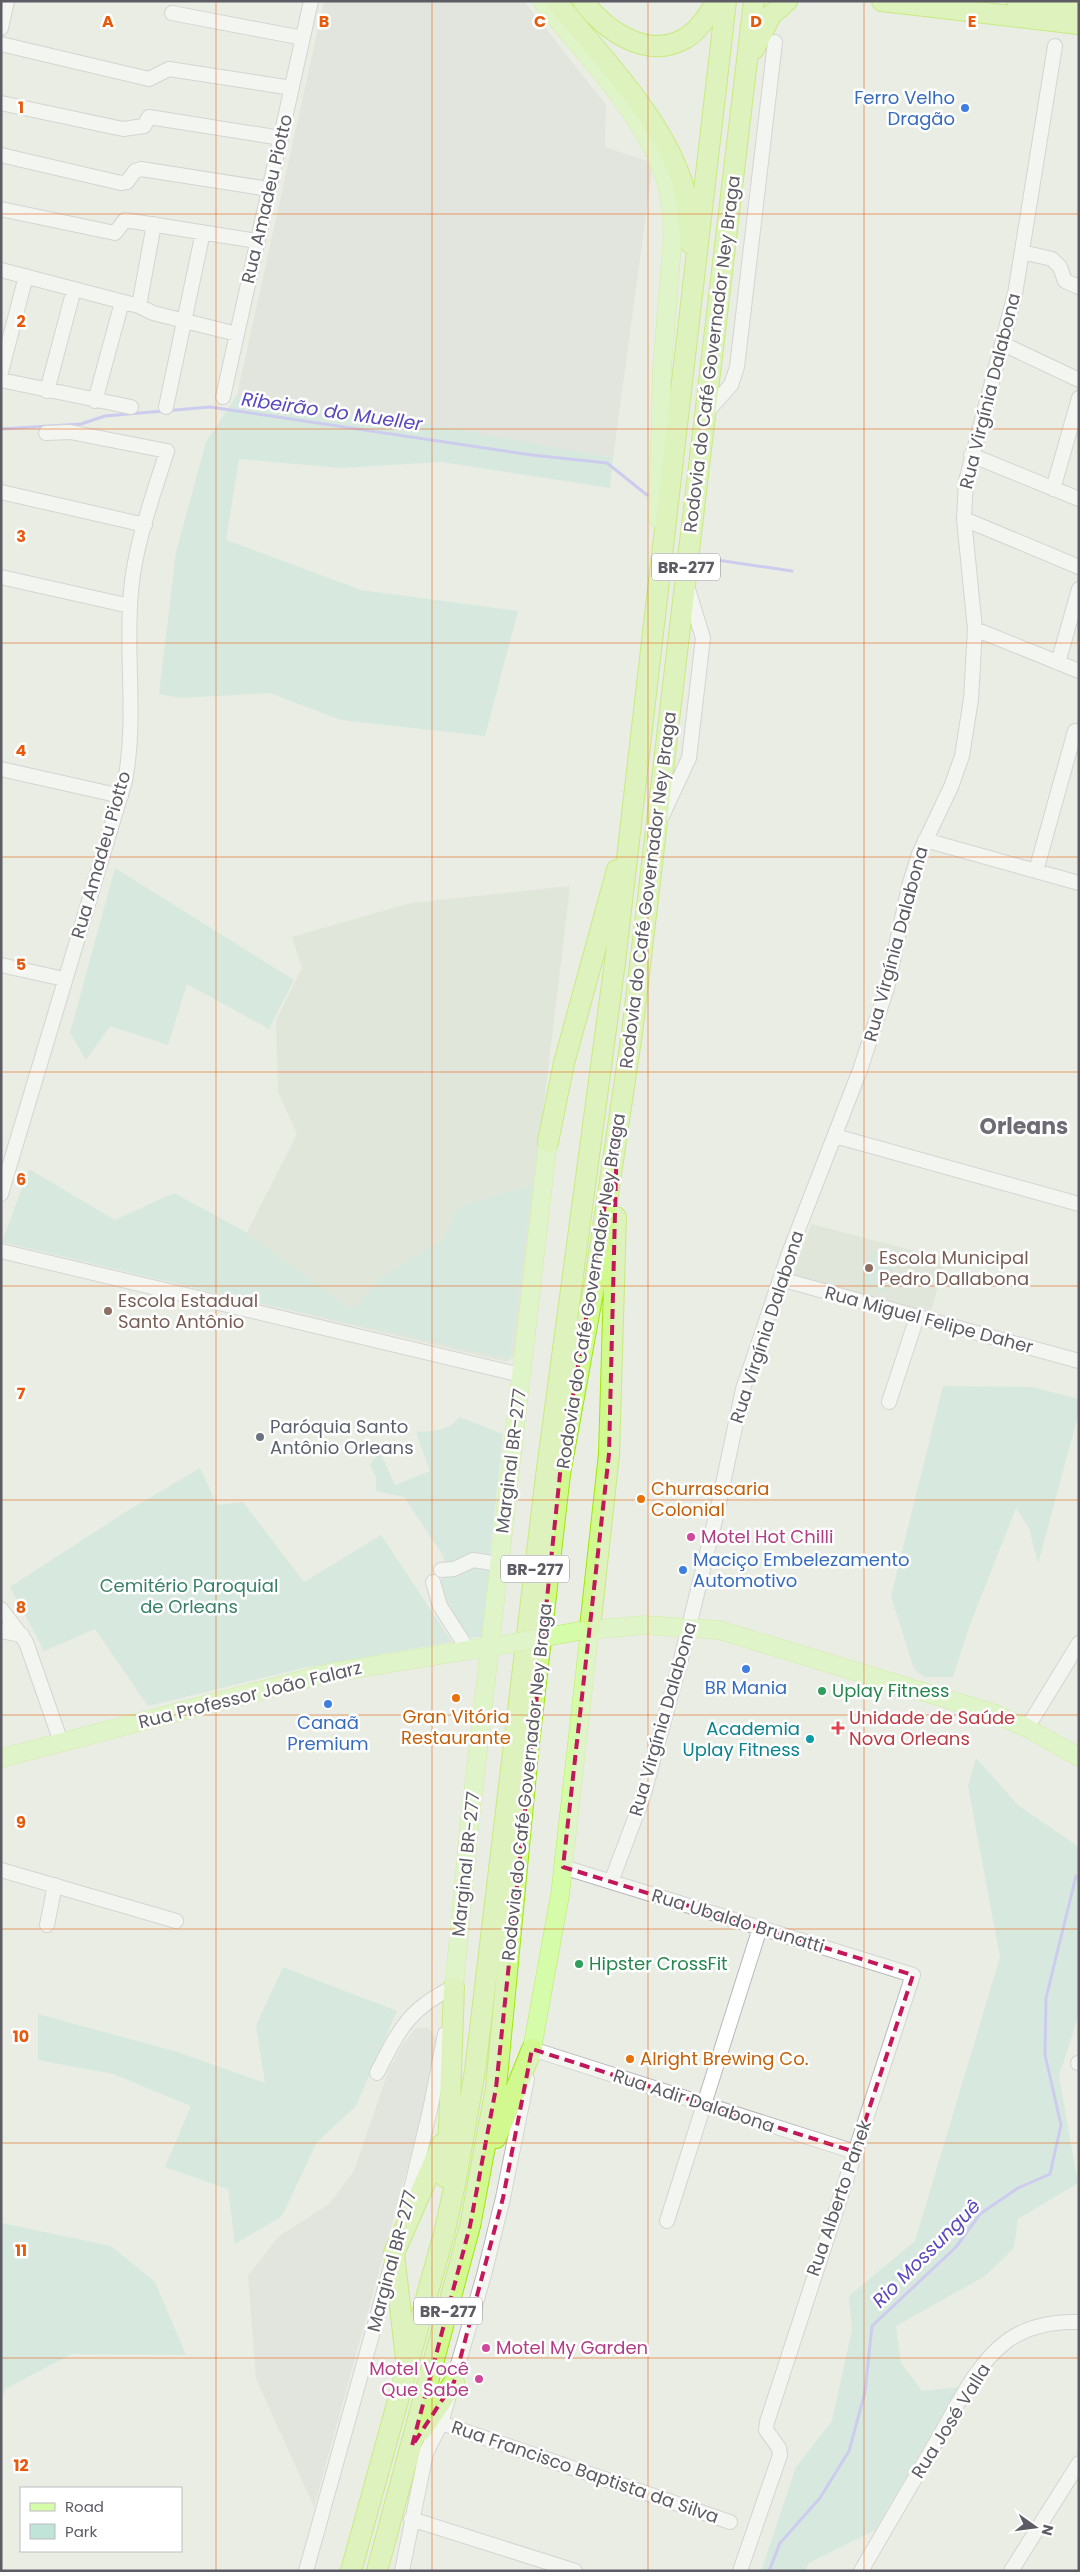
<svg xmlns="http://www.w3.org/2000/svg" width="1080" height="2572" font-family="Poppins,sans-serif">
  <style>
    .industrial { fill: #d9dcd5 }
    .education { fill: #d8ddd1 }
    .green { fill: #c0e4d7 }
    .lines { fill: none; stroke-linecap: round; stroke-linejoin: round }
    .stream { stroke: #aaa5fb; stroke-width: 3 }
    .minor-casing { stroke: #bab8bf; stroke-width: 16 }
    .major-casing { stroke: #baec5d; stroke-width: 19 }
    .highway-casing { stroke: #a1e709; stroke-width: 22 }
    .minor { stroke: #fff; stroke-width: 14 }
    .major { stroke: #d5fca9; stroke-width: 18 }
    .highway { stroke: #d1f98f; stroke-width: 20 }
    .major-bridge-casing { stroke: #baec5d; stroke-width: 19; stroke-linecap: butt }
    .major-bridge { stroke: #d5fca9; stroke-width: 18 }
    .marked { fill: none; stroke: #c2185b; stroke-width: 4; stroke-dasharray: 10 6; stroke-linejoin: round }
    .grid { fill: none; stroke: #e8590c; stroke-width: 1; stroke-opacity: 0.55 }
    .shop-dot { fill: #3f7fe0; stroke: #fff; stroke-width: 2 }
    .education-dot { fill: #8d6e63; stroke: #fff; stroke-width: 2 }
    .worship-dot { fill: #6b7280; stroke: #fff; stroke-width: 2 }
    .food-dot { fill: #e8710a; stroke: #fff; stroke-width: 2 }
    .hotel-dot { fill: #d1479c; stroke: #fff; stroke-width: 2 }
    .leisure-dot { fill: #2e9e5b; stroke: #fff; stroke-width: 2 }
    .health-dot { fill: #e0444e; stroke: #fff; stroke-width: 2 }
    .culture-dot { fill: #0f9aa8; stroke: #fff; stroke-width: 2 }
    .labels { text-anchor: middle; stroke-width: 5; stroke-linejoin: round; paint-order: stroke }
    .shield { fill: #fff; stroke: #8e8c92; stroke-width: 1 }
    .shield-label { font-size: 16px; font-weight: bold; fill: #5d5b63 }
    .shop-label { font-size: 18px; fill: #366cbe; stroke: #fff }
    .street-label { font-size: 18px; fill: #5d5b63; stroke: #fff }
    .education-label { font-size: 18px; fill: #785e54; stroke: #fff; text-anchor: start }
    .worship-label { font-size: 18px; fill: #5b616d; stroke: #fff; text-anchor: start }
    .food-label { font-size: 18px; fill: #c56008; stroke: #fff; text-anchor: start }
    .hotel-label { font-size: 18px; fill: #b23c85; stroke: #fff; text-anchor: start }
    .park-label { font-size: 18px; fill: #377f67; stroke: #fff }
    .leisure-label { font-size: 18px; fill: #27864d; stroke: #fff; text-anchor: start }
    .health-label { font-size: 18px; fill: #be3a42; stroke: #fff; text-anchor: start }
    .culture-label { font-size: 18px; fill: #0d838f; stroke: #fff; text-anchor: end }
    .water-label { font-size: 19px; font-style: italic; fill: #5948be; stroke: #fff }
    .district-label { font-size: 22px; font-weight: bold; fill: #6d6c75; stroke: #fff }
    .grid-label { font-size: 16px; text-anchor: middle; font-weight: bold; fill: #e8590c; stroke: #fff; stroke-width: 5; stroke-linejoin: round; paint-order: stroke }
  </style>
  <rect width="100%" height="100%" fill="#e9ede3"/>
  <path class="industrial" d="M324 1H524L606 105 605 147 653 163 613 458 237 395Z
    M416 2028H428L437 2039 430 2086 314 2507 256 2379 248 2276 278 2237 329 2204 354 2171 389 2069 403 2044Z"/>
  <path class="education" d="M570 886 514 1356 507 1362 216 1293 297 1134 278 1092 276 1027V1020L302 968 292 937 411 903Z
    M811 1224 946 1259 930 1314 792 1278Z"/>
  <path class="green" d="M237 395 336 412 414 422 613 458 610 488 441 462 341 468 239 459 226 540 361 590 518 611 485 736 341 720 270 693 181 698 159 694 176 552 206 442Z
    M115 868 294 980 269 1029 187 984 168 1045 110 1026 86 1060 70 1033Z
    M29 1169 115 1220 174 1193 244 1231 352 1311 380 1278 444 1239 458 1207 532 1185 510 1359 216 1293 2 1242Z
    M872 1251 896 1258 886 1292 861 1285Z
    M943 1386 1032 1387 1079 1399V1412L1038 1564 1029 1528 1016 1508 969 1627 953 1677H924L914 1669 891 1596Z
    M459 1417 503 1434 490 1555 469 1556 454 1564 443 1563 444 1557 404 1497 376 1491V1477L370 1465 379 1450 395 1485 430 1471 416 1432C432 1431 449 1432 459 1417Z
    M200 1468 217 1505 243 1502 304 1582 381 1535 452 1642 303 1668 148 1706 95 1629 44 1651 10 1587 124 1513Z
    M469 1565 490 1566 482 1637 467 1638 443 1602 438 1585 445 1574Z
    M976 1758 1019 1806 1079 1847V2014L1059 2076 1078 2183 1018 2219 1014 2248 985 2276 896 2326 901 2363 922 2391 959 2387 875 2530 809 2563 805 2571H761L796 2467 832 2421 852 2330 849 2296 915 2241 1000 1957 968 1786Z
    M283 1967 397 2011 356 2106 317 2142 282 2216 235 2244 228 2189 165 2167 191 2106 113 2074 38 2060V2014L174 2051 265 2083 256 2026Z
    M1 2223 111 2246 155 2282 186 2355 72 2354 5 2389 1 2403Z"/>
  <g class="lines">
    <path class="stream" d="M1 429 81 424 105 416 210 407 532 455 607 463 647 495
      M717 560 792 571
      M769 2571 780 2543 820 2498 849 2451 865 2392 872 2326 956 2247 980 2214 1018 2188 1050 2174 1061 2125 1045 2055 1046 1998 1076 1876"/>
    <defs>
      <path id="minor" d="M172 13 303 38
        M1 28 7 1
        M1 44 149 79 169 69 292 88
        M1 103 123 129 144 126 149 117 281 138
        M1 155 121 183 127 182 135 171 141 169 269 189
        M1 209 115 233 125 220 257 241
        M1022 252 1052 259 1060 267 1065 281 1079 287
        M1 270 139 306 153 313 237 334
        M139 306 154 224
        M1003 344 1079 380
        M1 372 26 276
        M1 380 131 407
        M47 391 74 289
        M223 397 311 1
        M95 401 122 302
        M166 407 203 232
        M705 414 731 385 737 367 775 42
        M971 455 1079 499
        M1053 489 1079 398
        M1 492 145 525
        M964 519 1079 567
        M1 577 130 606
        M975 629 1079 671
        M1058 663 1079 589
        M1 769 121 796
        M662 816 689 758 703 638 688 589
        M925 840 1079 883
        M1036 871 1075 731
        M1 965 64 979
        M835 1136 1079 1204
        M1 1194 125 781C137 718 125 654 131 591 135 544 153 496 167 451L70 432 46 433
        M1 1251 521 1375
        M780 1279 1079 1361
        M889 1402 917 1317
        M441 1570 454 1569 473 1560 499 1564
        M433 1582 440 1606 469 1651
        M1 1609 26 1642 61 1742
        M1 1631 22 1635
        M1027 1728 1079 1643
        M563 1867 913 1975 767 2422 766 2430 779 2448 780 2455 740 2571
        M1 1870 176 1921
        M611 1882 643 1797 681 1659 717 1512 743 1389 789 1253 860 1070 887 988 909 886 919 854 951 787 962 756 971 699 975 629 964 519 966 481 1015 294 1055 46
        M47 1925 55 1885
        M531 2057 532 2049 855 2152
        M1078 2063H1079
        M377 2073C399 2030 409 2008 454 1987
        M407 2206 430 2110 445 2034
        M667 2221 760 1928
        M441 2423 730 2522
        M411 2519 575 2571
        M306 2571 392 2263
        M402 2571 426 2453 441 2423 484 2275 503 2198 527 2079
        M861 2571C887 2526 913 2481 939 2437 958 2404 976 2364 1007 2341 1028 2326 1053 2321 1079 2322
        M1011 2571 1079 2463"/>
      <path id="major" d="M542 1C586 56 648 117 667 185 672 205 673 226 672 246L662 368 658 519
        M579 1631 644 1625 719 1630 993 1713 1027 1728 1079 1757
        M1 1758 329 1673 500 1645
        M454 1987 469 1828 548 1142
        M532 2049 560 1895 590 1628"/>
      <path id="highway" d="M556 1C599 55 660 115 682 182 688 201 688 223 690 243
        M583 1C605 30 646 60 684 39 699 31 708 15 717 1
        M882 1 1079 24
        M1017 1 1079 9
        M754 49 771 15 787 1
        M548 1142 564 1063 617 870
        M590 1628 609 1454 616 1217
        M496 2138 532 2049
        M445 2177 449 2129 454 1987
        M406 2359 394 2253 442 2144
        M421 2431 454 2382
        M351 2571 445 2230 456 2179 475 2071 546 1476 615 962 726 1
        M377 2571 470 2226 496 2088 528 1752 560 1474 595 1281 632 1033 754 1"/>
    </defs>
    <use href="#minor" class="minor-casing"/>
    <use href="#major" class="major-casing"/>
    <use href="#highway" class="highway-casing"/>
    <use href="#minor" class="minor"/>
    <use href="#major" class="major"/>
    <use href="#highway" class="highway"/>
    <defs>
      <path id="major-bridge" d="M502 1645 579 1631"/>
    </defs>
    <use href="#major-bridge" class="major-bridge-casing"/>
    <use href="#major-bridge" class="major-bridge"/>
  </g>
  <path d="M0 0H1080V2572H0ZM617 1133 609 1454 563 1867 913 1975 855 2152 532 2049 503 2198 454 2382 412 2446 470 2226 496 2088 560 1474Z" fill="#e9ede3" fill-opacity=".55" fill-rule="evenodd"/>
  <path class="marked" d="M617 1133 609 1454 563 1867 913 1975 855 2152 532 2049 503 2198 454 2382 412 2446 470 2226 496 2088 560 1474Z"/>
  <path class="grid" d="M216 1V2571M432 1V2571M648 1V2571M864 1V2571M1 214H1079M1 429H1079M1 643H1079M1 857H1079M1 1072H1079M1 1286H1079M1 1500H1079M1 1715H1079M1 1929H1079M1 2143H1079M1 2358H1079"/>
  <g class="shop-dot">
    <circle cx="965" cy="108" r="5"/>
    <circle cx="683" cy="1570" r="5"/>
    <circle cx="746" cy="1669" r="5"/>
    <circle cx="328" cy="1704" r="5"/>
  </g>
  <g class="education-dot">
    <circle cx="869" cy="1268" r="5"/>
    <circle cx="108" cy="1311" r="5"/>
  </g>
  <circle class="worship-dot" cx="260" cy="1437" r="5"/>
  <g class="food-dot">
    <circle cx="641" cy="1499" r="5"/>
    <circle cx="456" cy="1698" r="5"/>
    <circle cx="630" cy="2059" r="5"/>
  </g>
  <g class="hotel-dot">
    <circle cx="691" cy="1537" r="5"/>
    <circle cx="486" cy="2348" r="5"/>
    <circle cx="479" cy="2379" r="5"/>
  </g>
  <g class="leisure-dot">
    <circle cx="822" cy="1691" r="5"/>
    <circle cx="579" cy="1964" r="5"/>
  </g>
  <path class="health-dot" d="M835.5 1720.5h5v5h5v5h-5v5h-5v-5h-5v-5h5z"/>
  <circle class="culture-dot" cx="810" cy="1739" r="5"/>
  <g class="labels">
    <g class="shield">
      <rect x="652" y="553.5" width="68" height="27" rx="4"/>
      <rect x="501" y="1555.5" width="68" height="27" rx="4"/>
      <rect x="414" y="2297.5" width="68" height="27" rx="4"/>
    </g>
    <g class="shield-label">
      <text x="686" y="573">BR-277</text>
      <text x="535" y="1575">BR-277</text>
      <text x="448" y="2317">BR-277</text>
    </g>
    <g class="shop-label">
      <text x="955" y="104" text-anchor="end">Ferro Velho<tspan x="955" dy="21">Dragão</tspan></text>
      <text x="693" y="1566" text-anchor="start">Maciço Embelezamento<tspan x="693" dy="21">Automotivo</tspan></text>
      <text x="746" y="1694">BR Mania</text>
      <text x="328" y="1729">Canaã<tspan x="328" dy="21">Premium</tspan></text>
    </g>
    <g class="street-label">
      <text transform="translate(267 199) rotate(-77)" y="6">Rua Amadeu Piotto</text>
      <text transform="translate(712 354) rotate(-83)" y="6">Rodovia do Café Governador Ney Braga</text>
      <text transform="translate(990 391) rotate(-76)" y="6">Rua Virgínia Dalabona</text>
      <text transform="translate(101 855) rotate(-74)" y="6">Rua Amadeu Piotto</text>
      <text transform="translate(648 890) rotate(-83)" y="6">Rodovia do Café Governador Ney Braga</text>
      <text transform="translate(896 944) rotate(-75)" y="6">Rua Virgínia Dalabona</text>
      <text transform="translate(591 1291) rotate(-81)" y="6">Rodovia do Café Governador Ney Braga</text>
      <text transform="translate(929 1320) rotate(15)" y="6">Rua Miguel Felipe Daher</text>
      <text transform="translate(767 1327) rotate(-72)" y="6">Rua Virgínia Dalabona</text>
      <text transform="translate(511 1461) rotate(-83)" y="6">Marginal BR-277</text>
      <text transform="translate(250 1695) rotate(-14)" y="6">Rua Professor João Falarz</text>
      <text transform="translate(663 1719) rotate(-74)" y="6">Rua Virgínia Dalabona</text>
      <text transform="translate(527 1782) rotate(-84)" y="6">Rodovia do Café Governador Ney Braga</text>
      <text transform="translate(466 1864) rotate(-84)" y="6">Marginal BR-277</text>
      <text transform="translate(738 1921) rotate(17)" y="6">Rua Ubaldo Brunatti</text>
      <text transform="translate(694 2101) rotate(18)" y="6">Rua Adir Dalabona</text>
      <text transform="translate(839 2198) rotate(-71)" y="6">Rua Alberto Panek</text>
      <text transform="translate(392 2261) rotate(-75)" y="6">Marginal BR-277</text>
      <text transform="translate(951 2421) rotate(-58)" y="6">Rua José Valla</text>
      <text transform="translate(585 2472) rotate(19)" y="6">Rua Francisco Baptista da Silva</text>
    </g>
    <g class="education-label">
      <text x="879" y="1264">Escola Municipal<tspan x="879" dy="21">Pedro Dallabona</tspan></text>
      <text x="118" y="1307">Escola Estadual<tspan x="118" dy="21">Santo Antônio</tspan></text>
    </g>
    <g class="worship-label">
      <text x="270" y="1433">Paróquia Santo<tspan x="270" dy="21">Antônio Orleans</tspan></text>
    </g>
    <g class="food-label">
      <text x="651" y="1495">Churrascaria<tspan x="651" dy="21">Colonial</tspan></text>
      <text x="456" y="1723" text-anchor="middle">Gran Vitória<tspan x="456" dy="21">Restaurante</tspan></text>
      <text x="640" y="2065">Alright Brewing Co.</text>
    </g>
    <g class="hotel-label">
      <text x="701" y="1543">Motel Hot Chilli</text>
      <text x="496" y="2354">Motel My Garden</text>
      <text x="469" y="2375" text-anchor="end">Motel Você<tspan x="469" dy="21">Que Sabe</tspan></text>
    </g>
    <g class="park-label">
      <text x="189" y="1592">Cemitério Paroquial<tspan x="189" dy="21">de Orleans</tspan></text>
    </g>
    <g class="leisure-label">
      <text x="832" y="1697">Uplay Fitness</text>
      <text x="589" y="1970">Hipster CrossFit</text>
    </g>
    <g class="health-label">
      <text x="849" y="1724">Unidade de Saúde<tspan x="849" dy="21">Nova Orleans</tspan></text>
    </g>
    <g class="culture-label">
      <text x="800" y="1735">Academia<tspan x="800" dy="21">Uplay Fitness</tspan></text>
    </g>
    <g class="water-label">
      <text transform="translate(332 411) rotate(8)" y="7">Ribeirão do Mueller</text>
      <text transform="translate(926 2253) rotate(-45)" y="7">Rio Mossunguê</text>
    </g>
    <g class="district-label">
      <text x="1024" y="1134">Orleans</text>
    </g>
  </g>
  <g class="grid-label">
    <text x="108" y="27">A</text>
    <text x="324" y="27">B</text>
    <text x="540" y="27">C</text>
    <text x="756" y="27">D</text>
    <text x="972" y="27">E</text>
    <text x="21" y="113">1</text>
    <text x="21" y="327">2</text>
    <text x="21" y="542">3</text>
    <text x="21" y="756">4</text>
    <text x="21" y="970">5</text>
    <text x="21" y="1185">6</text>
    <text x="21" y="1399">7</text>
    <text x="21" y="1613">8</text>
    <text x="21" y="1828">9</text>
    <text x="21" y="2042">10</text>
    <text x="21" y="2256">11</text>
    <text x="21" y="2471">12</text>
  </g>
  <rect width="1080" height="2572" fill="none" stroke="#5d5b63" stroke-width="5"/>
  <rect x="20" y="2487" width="162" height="65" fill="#ffffff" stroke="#bebdc1"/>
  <rect x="30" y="2503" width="25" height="8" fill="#d5fca9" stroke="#bebdc1"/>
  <text x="65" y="2512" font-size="15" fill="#5d5b63">Road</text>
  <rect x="30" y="2524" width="25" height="15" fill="#c0e4d7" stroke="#bebdc1"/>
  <text x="65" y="2537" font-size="15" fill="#5d5b63">Park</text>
  <g transform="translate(1035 2527) rotate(104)" stroke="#ffffff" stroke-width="4" paint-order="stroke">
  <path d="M0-4L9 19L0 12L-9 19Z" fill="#5d5b63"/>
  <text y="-8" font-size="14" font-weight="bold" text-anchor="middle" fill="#5d5b63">N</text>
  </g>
</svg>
